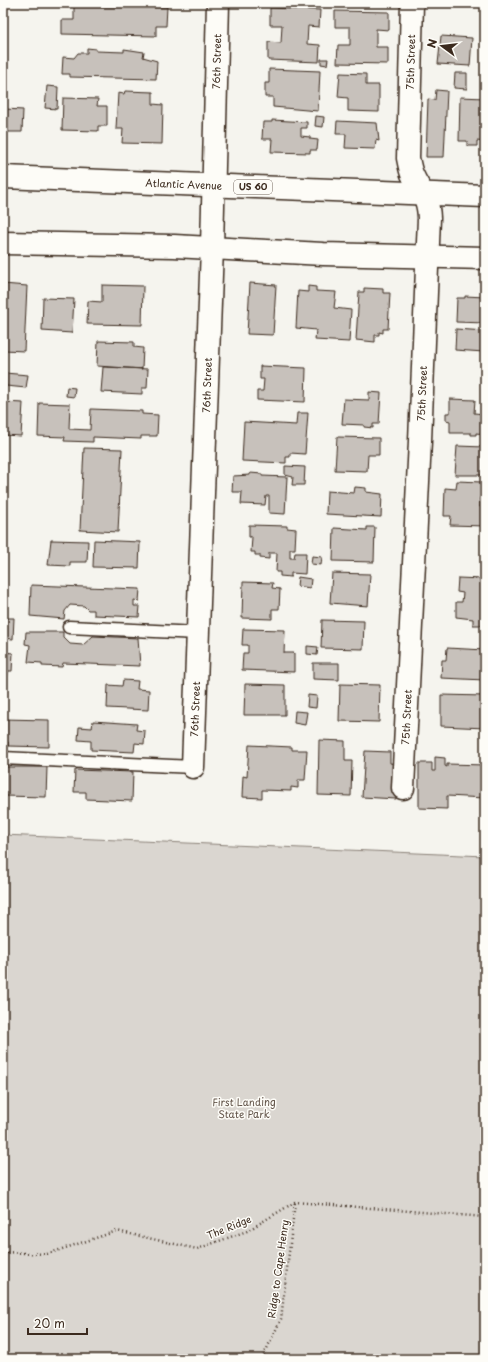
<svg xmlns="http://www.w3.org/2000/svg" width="488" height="1362" font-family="'Playpen Sans',sans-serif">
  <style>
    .green { fill: #dad6d0; stroke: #8a8077 }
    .building { fill: #c7c1bb; stroke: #3b2a1e }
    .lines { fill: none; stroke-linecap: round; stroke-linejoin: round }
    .service-casing { stroke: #3b2a1e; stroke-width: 15 }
    .minor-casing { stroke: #3b2a1e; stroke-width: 25 }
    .trunk-casing { stroke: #3b2a1e; stroke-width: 25 }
    .path { stroke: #3b2a1e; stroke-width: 2.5; stroke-dasharray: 1 3; stroke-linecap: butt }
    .service { stroke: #fdfcf7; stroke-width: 12 }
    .minor { stroke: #fdfcf7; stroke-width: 22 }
    .trunk { stroke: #fdfcf7; stroke-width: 22 }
    .labels { text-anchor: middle; stroke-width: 3; stroke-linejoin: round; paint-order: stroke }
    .shield { fill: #fdfcf7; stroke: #75695f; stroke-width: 1 }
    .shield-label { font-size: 9px; font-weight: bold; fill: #3b2a1e }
    .street-label { font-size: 10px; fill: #3b2a1e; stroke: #fdfcf7 }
    .park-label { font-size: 10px; fill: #63554a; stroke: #fdfcf7 }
  </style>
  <rect width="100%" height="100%" fill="#f5f4ee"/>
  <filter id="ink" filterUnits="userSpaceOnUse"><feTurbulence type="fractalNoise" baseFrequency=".025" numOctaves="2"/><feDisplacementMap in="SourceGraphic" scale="8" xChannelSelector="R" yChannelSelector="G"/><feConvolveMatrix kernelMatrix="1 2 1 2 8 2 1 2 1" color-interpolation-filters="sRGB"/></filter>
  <g filter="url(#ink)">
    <path class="green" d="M3 835 485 856V1359H3Z"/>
    <path class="building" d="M74 6 167 7 166 26H156V36L62 34V20H74Z
      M270 8 320 10 319 27 308 26 307 44 320 45 319 62 268 60V42L281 43 282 25H270Z
      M335 11 389 12V30L376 29V47H388V64L337 63 338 45H350V27H335Z
      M441 36 472 38 470 66 438 64Z
      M87 48 96 49V51L124 52V49L144 52 143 57 157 61 156 79 70 77V74H62L63 57 74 58 78 53H87Z
      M321 59H328L327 65 321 64Z
      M269 69 320 71 318 111 273 107V97H265V83H269Z
      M340 73 366 74V85H379V112L348 111V98L338 97Z
      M455 73H467V89L454 88Z
      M47 86 58 87 57 109 45 108Z
      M3 90H6L5 109 23 110 22 132H4L3 133Z
      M436 90 447 91 444 157H426L428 99 435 100Z
      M125 91 153 92V104L163 105 162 144 122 143 123 129H116L118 93 124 94Z
      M460 97 485 98V142L477 141V146H467V141H459Z
      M63 98 98 99 97 106H107V126H98V131L62 130Z
      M316 116 324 117 323 127 315 126Z
      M272 120 307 122V128H301V136L310 137V139L318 140 317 150H310V153L271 152 272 139H262L263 122H272Z
      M337 121 377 123 379 141 376 140 375 149 345 148 346 134H336Z
      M250 283 276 285 273 335 247 334Z
      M3 284 27 286 24 351 4 350 6 308H3Z
      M102 285 143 286 142 325 87 324 88 301 102 302Z
      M308 286 316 287V291L336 292 334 308 351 310 349 342 315 340 316 330 296 328 298 291 308 292Z
      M364 288 383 289V293H390L388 329H383V333L379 332V335H375V342L356 340 359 292H364Z
      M465 296 485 297V323L456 322 457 298H465Z
      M43 298 74 299 72 333 42 331Z
      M456 329 485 331 484 352 455 350Z
      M98 341 134 342V347L143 348 142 369 97 366Z
      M260 366 306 368 305 402 257 400V391H263L264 379H260Z
      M103 367 148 369 147 388H142V394L101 392Z
      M5 373 28 375 26 388 6 386Z
      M67 387 75 388 74 397 66 396Z
      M369 392 381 393 379 424H373V428L364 427V425L342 424 344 399 369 400Z
      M450 399 475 400 474 413 485 414V434L476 433V435H471V433H450V421L446 420V413H450Z
      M3 402 23 403 21 436 3 435Z
      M39 403 70 404 69 429 90 430 91 409 142 411V414L158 415 157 436H141V439L93 437V442L64 441 65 437 38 436Z
      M297 413H308L305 454 290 453V457H286V463L242 461 244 422 296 425Z
      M337 437 379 438V455H368L367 471 335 470Z
      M457 446 484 447 483 475H455Z
      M84 448 122 449 118 532 80 530Z
      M285 466 305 467 304 485H292L293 477 285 475Z
      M250 473 262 474V476L287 477 285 514 269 513V496H266L265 505 241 504 242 492H232L233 476 250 475Z
      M457 481 481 482 480 507H485V526L450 525 451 516H444L445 488 456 489Z
      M355 487 366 488V492L382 494 381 517 326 514 327 491 354 493Z
      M249 525 287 526V528L296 529 295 549H290V558H294L295 553H306L305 574 291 573V577L280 576V572H276L277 553H269V559L260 558V555H255V552H251L252 537H249Z
      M367 527H375L374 562 333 561 334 528 367 530Z
      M51 540 88 541 87 562H70V566L48 565Z
      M94 540 140 542 139 568 93 567Z
      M312 556 322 557 321 565 311 564Z
      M332 573 370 574 368 606 330 603Z
      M298 577 311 579 310 588 297 586Z
      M458 578 482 579V583H485V625H473V619L456 617V602H462L463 593 457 592Z
      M243 582 273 583 272 588 280 589 279 609H272V619L242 618Z
      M31 585 140 589 139 601 134 600V606H140L139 617 94 615V610H88L84 606 70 605 65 611 64 619 30 616Z
      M3 618H14L13 639 3 638Z
      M322 620 364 621 363 649 321 648Z
      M243 629 285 630 284 653H294V672L242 670 243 653H248V645H242Z
      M26 632H63V637L70 644 83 645 93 636 138 638 140 666 63 663 62 667 42 666V663L28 662 30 645 25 644Z
      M307 646 318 647 317 655 307 654Z
      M447 648 485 650V680L441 678 442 660H446Z
      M3 652 13 653 12 671H8L7 683H3Z
      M313 663H339V680L313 679Z
      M123 680 138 681 137 689 149 690 148 710 107 708 108 685 122 686Z
      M245 684 285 685V715H244Z
      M340 684 380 685 379 722 339 721Z
      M308 695 317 696 316 708 307 707Z
      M441 695 485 696V728L441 726Z
      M295 711 307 712 305 725 294 723Z
      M3 719 49 720V747L8 746V742L3 741Z
      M93 721 137 724 136 730 145 731 144 744 135 743 134 752 91 750V741L78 740 79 727 92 728Z
      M319 740 345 741V761H352L351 796 318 795Z
      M249 745 292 747V750H307L305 780H298V788L291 787V791L262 790V798L242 797 243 776 247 777Z
      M365 751 390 752V763L398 764 396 799 362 797Z
      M435 757 445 758V766L447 767V764L485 765V798L447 796V809L419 808V763H432V771H435Z
      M3 767H47L46 797 3 796Z
      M75 770 133 772 132 801 86 799V792H74Z"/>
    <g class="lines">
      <defs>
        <path id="service" d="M69 627 198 633
          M3 758 193 767"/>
        <g id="minor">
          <path d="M3 243 174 246 323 254 485 258"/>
          <path id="s1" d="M193 767 212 247 218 3"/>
          <path id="s2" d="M403 788 420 441 429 218C428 194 420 193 412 174 410 169 409 163 408 158L412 3"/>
        </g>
        <g id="trunk">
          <path id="s3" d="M3 177 485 196"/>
        </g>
      </defs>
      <use href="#service" class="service-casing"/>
      <use href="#minor" class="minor-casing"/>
      <use href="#trunk" class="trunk-casing"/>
      <path class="path" d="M3 1252 47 1254 117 1231 197 1249 247 1231 295 1202 485 1217
        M262 1359 281 1319 295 1202"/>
      <use href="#service" class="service"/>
      <use href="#minor" class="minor"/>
      <use href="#trunk" class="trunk"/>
    </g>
  </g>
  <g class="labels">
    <rect class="shield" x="234" y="180" width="38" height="14" rx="3"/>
    <g class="shield-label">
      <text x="253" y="190">US 60</text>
    </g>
    <g class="street-label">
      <text dy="4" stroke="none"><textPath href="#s1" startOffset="706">76th Street</textPath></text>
      <text dy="4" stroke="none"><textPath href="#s2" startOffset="731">75th Street</textPath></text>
      <text dy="4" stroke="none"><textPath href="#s3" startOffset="181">Atlantic Avenue</textPath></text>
      <text dy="4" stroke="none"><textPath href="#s1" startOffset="382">76th Street</textPath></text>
      <text dy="4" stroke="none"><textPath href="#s2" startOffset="395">75th Street</textPath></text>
      <text dy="4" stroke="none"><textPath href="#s1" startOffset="58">76th Street</textPath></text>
      <text dy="4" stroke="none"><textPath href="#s2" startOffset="71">75th Street</textPath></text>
      <text transform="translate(229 1227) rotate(-22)" y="4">The Ridge</text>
      <text transform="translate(278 1269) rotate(-82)" y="4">Ridge to Cape Henry</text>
    </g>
    <g class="park-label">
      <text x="244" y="1106">First Landing<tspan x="244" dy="12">State Park</tspan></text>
    </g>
  </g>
  <rect width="488" height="1362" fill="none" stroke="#fdfcf7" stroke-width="16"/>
  <rect x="8" y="8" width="472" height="1346" fill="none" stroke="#3b2a1e" stroke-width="1.5" filter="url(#ink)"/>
  <g transform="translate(442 46) rotate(285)" stroke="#fdfcf7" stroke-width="3" paint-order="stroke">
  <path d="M0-3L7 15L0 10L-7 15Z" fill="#3b2a1e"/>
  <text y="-6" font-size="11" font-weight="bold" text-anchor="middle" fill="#3b2a1e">N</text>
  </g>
  <path d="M28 1328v6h59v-6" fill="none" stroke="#3b2a1e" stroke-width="2"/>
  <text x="34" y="1328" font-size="12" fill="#3b2a1e" stroke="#fdfcf7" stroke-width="3" paint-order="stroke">20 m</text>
</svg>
